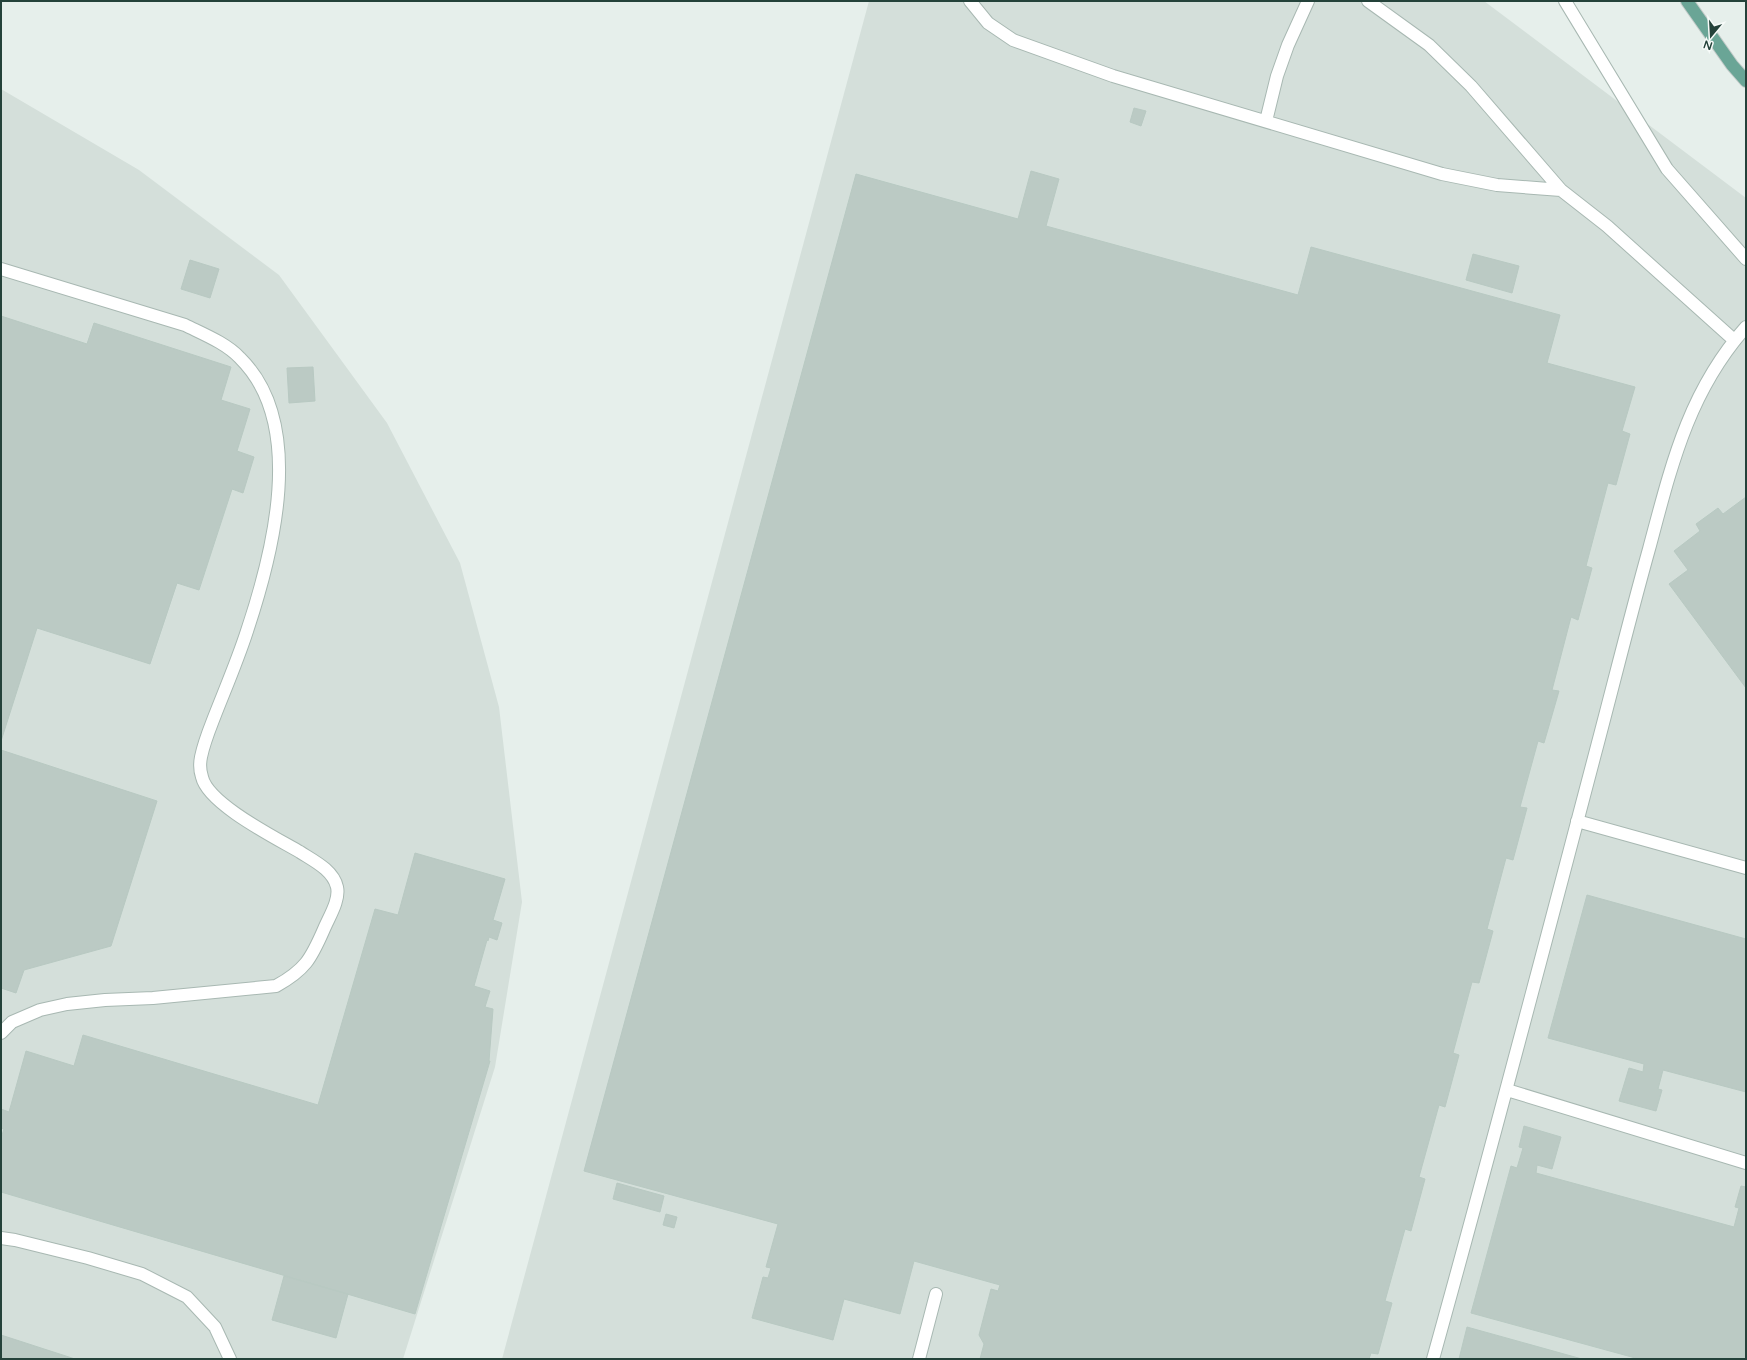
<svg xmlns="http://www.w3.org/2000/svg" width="1747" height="1360" font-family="'Varela Round',sans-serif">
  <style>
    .built { fill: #d4dfda }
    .building { fill: #bbcac4; stroke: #b8c9c2 }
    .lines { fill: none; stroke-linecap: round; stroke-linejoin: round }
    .minor-casing { stroke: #a8b8b2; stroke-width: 14 }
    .major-casing { stroke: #c2cac8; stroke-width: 14 }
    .minor { stroke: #fff; stroke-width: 12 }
    .major { stroke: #6aa596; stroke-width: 12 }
  </style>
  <rect width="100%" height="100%" fill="#e6efeb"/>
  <path class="built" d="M869 1H1484L1746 198V1359H502Z
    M1 89 139 170 279 275 387 423 460 563 499 707 522 902 495 1067 403 1359H1Z"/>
  <path class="building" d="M1134 108 1146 111 1141 126 1130 122Z
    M1031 171 1059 179 1046 226 1298 295 1311 247 1560 315 1547 363 1635 387 1622 431 1630 434 1616 485 1608 483 1586 566 1592 568 1578 620 1571 617 1552 690 1559 691 1544 743 1538 741 1520 807 1527 808 1513 860 1506 858 1487 929 1493 931 1479 983 1472 982 1453 1053 1459 1055 1445 1107 1439 1105 1419 1177 1425 1179 1411 1231 1405 1229 1385 1301 1392 1303 1378 1354 1371 1353 1369 1359H980L984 1344 979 1335 991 1289 998 1291 1000 1285 914 1261 900 1314 844 1299 833 1340 752 1318 763 1277 768 1278 771 1268 766 1267 778 1224 584 1171 856 174 1018 219Z
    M1473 254 1519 266 1512 293 1466 280Z
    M190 260 219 269 210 298 181 289Z
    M1 316 87 344 94 323 231 367 221 400 250 409 237 451 254 457 243 493 232 489 199 590 177 583 150 664 37 628 1 741Z
    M313 367 315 401 289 403 287 368Z
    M1746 497V688L1669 584 1688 570 1674 551 1700 531 1696 524 1718 508 1723 514Z
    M1 750 157 801 111 946 24 970 16 993 1 988Z
    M415 853 505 879 493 920 502 923 497 940 489 937 488 941 487 940 474 986 490 991 485 1007 493 1009 489 1061H490L415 1314 1 1192V1138L4 1129 1 1128V1109L9 1112 26 1051 74 1066 83 1035 318 1105 375 909 398 915Z
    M1587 895 1746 939V1092L1663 1070 1658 1089 1662 1090 1656 1111 1619 1101 1629 1068 1643 1072 1644 1064 1548 1038Z
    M1524 1126 1561 1137 1552 1169 1537 1165 1536 1173 1734 1227 1739 1208 1735 1207 1741 1186 1746 1187V1359H1639L1471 1313 1511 1166 1517 1168 1523 1148 1519 1147Z
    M617 1183 664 1196 660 1212 613 1199Z
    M666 1214 677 1217 674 1228 663 1225Z
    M284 1276 348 1294 336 1338 272 1320Z
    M1467 1327 1582 1359H1459Z
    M1 1335 75 1359H1Z"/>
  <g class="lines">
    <defs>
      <path id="minor" d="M970 1 988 23 1013 40 1113 76 1442 174 1497 185 1561 190
        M1368 1 1429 45 1471 86 1561 190 1607 226 1734 340
        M1565 1 1667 169 1746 259
        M1266 121 1277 76 1288 45 1308 1
        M1 269 185 325C203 334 226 343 240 358 307 424 273 553 247 631 238 659 226 687 215 715 210 728 204 742 201 757 200 762 200 771 202 777 208 804 276 838 300 852 314 861 333 870 337 887 340 900 329 917 324 929 311 959 305 970 276 986L153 998 105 1000 67 1004 40 1010 12 1022 1 1033
        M1577 821 1746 868
        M1507 1090 1746 1163
        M1 1238 15 1240 88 1258 142 1274 187 1297 215 1327 230 1359
        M919 1359 936 1294
        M1433 1359C1489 1158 1542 956 1595 754 1613 686 1630 617 1649 549 1671 467 1688 392 1746 327"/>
      <path id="major" d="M1687 1 1732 65 1746 81"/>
    </defs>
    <use href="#minor" class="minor-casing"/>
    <use href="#major" class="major-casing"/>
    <use href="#minor" class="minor"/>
    <use href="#major" class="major"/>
  </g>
  <rect width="1747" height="1360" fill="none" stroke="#24423a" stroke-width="4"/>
  <g transform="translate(1711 36) rotate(198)" stroke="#f7fbf9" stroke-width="3" paint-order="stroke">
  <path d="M0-3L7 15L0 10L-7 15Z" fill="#24423a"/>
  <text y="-6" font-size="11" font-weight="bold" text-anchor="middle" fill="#24423a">N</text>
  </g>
</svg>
